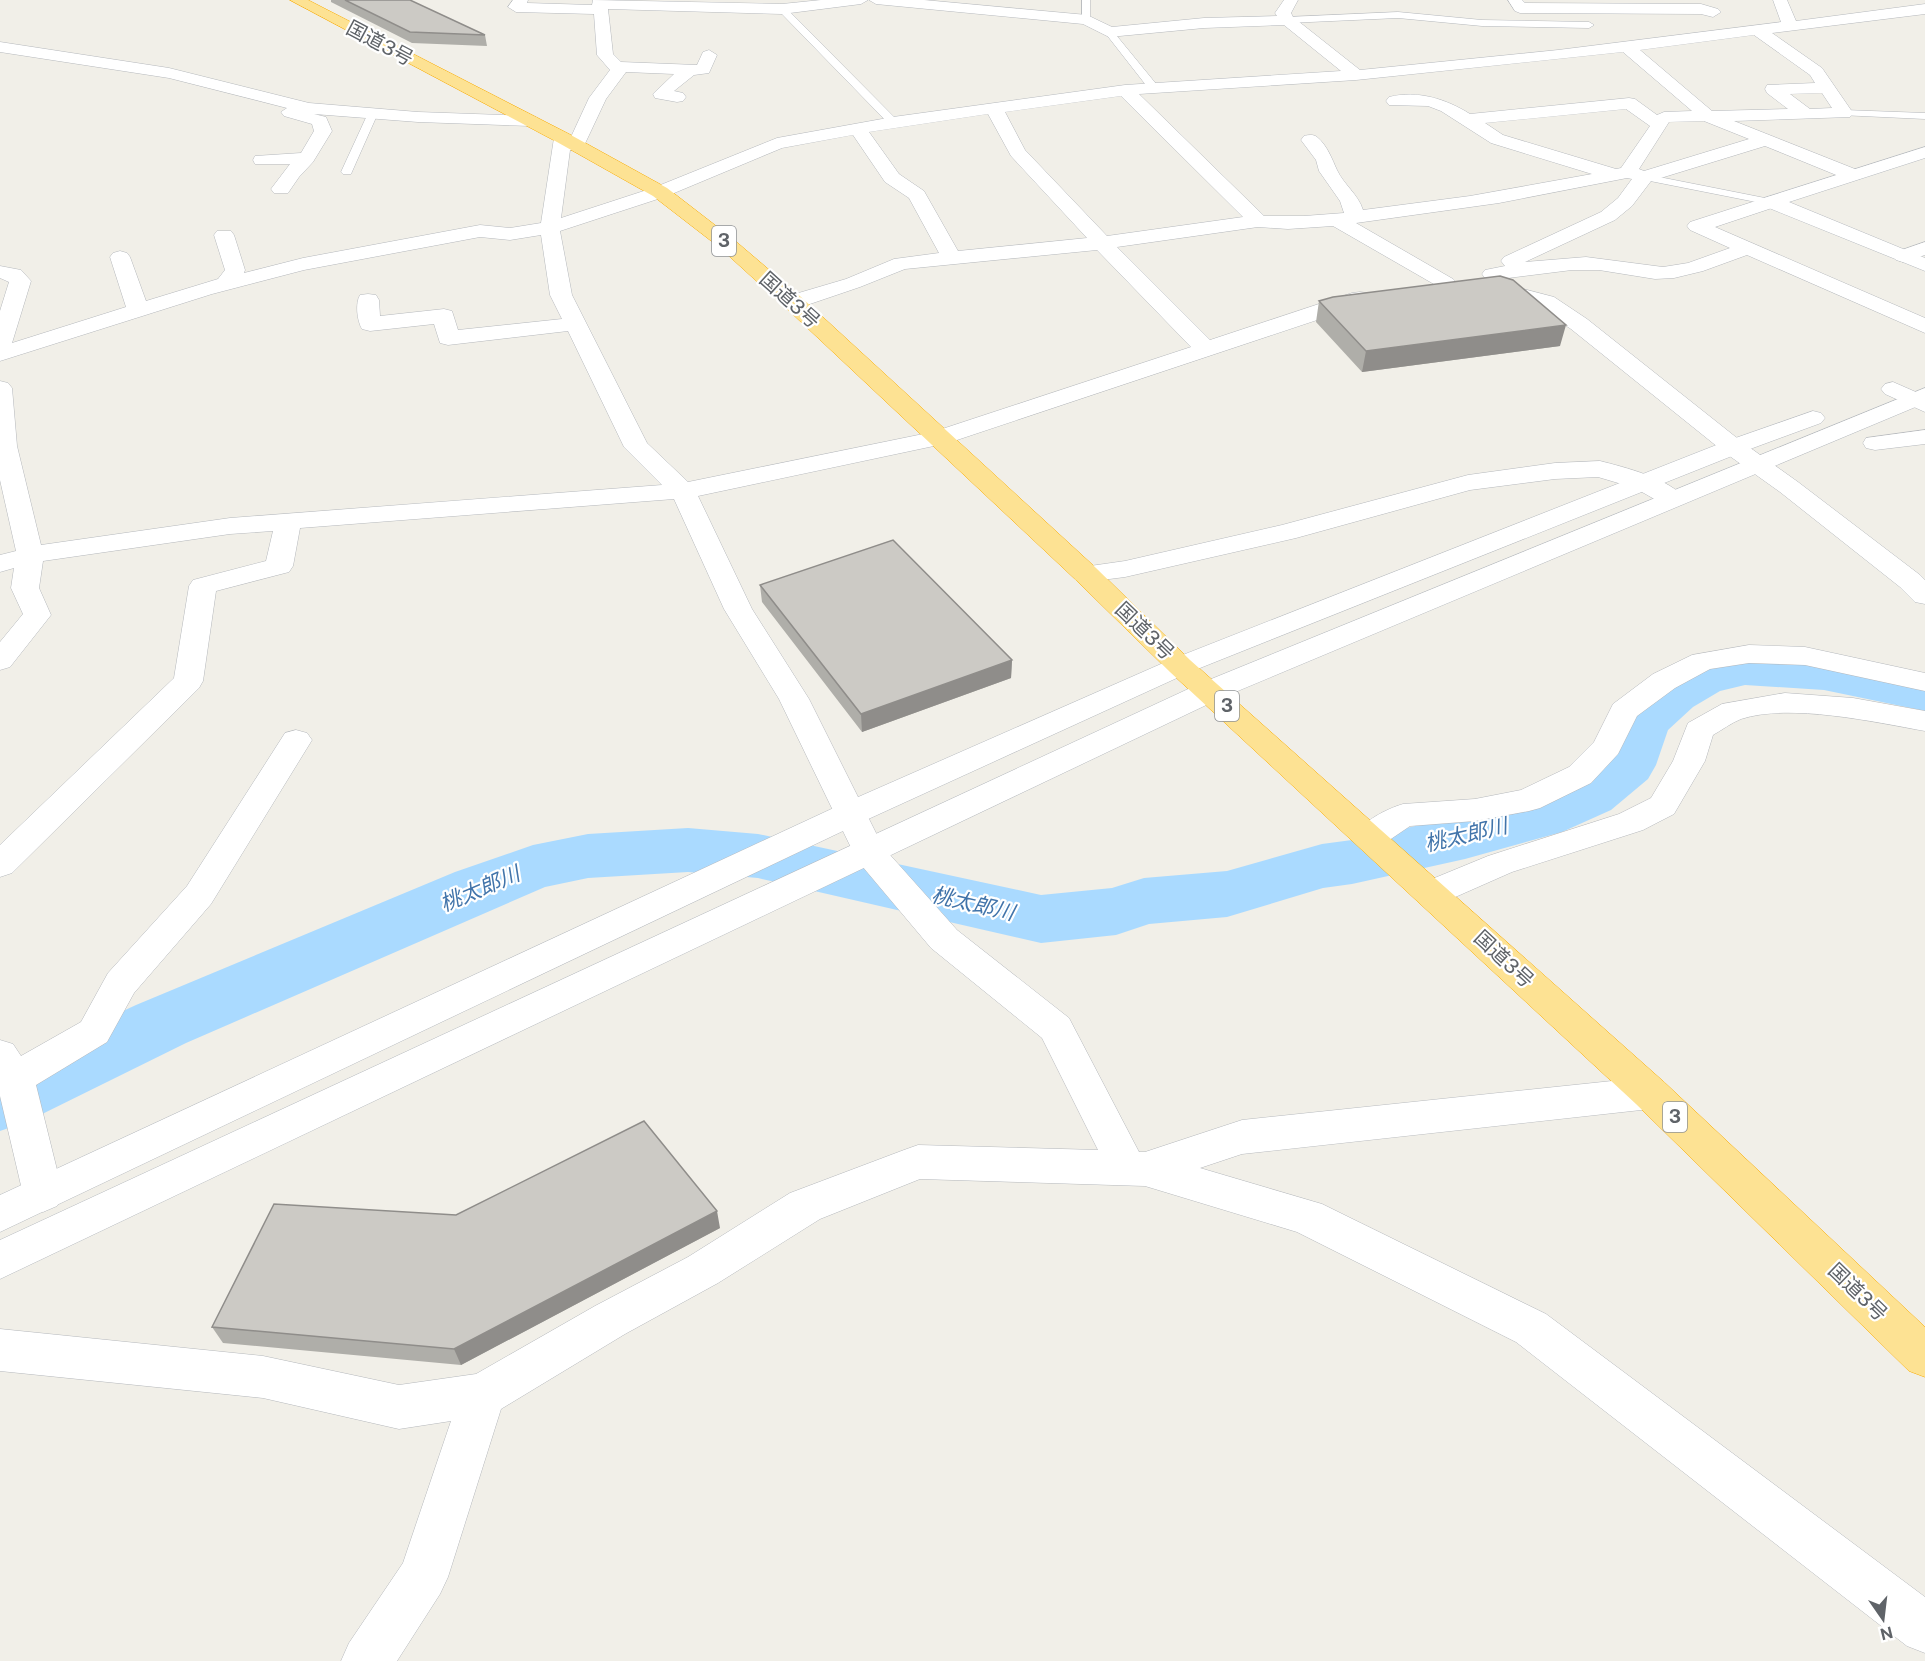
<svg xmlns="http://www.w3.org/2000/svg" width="1925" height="1661" font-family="'Public Sans','Noto Sans JP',sans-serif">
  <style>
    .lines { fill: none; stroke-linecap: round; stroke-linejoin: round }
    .river { fill: #aadaff; fill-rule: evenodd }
    .lane-casing { stroke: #b5b8bc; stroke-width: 1 }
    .street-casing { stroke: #b5b8bc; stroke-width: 1 }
    .secondary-casing { stroke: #b6babf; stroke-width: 1 }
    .highway-casing { stroke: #f9ab00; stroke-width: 1 }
    .lane { fill: #fff; fill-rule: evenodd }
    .street { fill: #fff; fill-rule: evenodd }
    .secondary { fill: #fff; fill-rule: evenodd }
    .highway { fill: #fde293; fill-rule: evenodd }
    .wall { fill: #afaea9 }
    .shaded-wall { fill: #8f8d8a }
    .building { fill: #cccac5; stroke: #8f8d8a; stroke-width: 1.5 }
    .labels { text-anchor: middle; stroke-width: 4.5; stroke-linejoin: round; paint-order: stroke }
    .shield { fill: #fff; stroke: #8f9295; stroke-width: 1.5 }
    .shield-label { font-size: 18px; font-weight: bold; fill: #5f6368 }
    .street-label { font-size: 20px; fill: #5f6368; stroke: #fff }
    .water-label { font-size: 21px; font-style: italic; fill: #4174aa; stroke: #fff }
  </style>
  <rect width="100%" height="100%" fill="#f1efe8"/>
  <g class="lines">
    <path class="river" d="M1745 651 1824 656 1925 675V711L1824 690 1745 685 1720 691 1693 707 1668 730 1656 765 1648 779 1611 810 1562 832 1465 859 1352 884 1323 888 1227 917 1149 924 1116 935 1041 943 758 878 688 872 588 878 545 887 186 1043 26 1122 0 1131V1068L136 1005 455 872 533 845 588 834 688 828 758 834 1041 895 1112 888 1144 878 1227 871 1322 844 1352 840 1465 815 1522 801 1569 782 1601 755 1613 723 1622 710 1653 681 1682 666Z"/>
    <defs>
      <path id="lane" d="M1082 0H1090V22L1082 20Z
        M779 7H785L897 120V124H889L779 11Z
        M1398 12 1482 20 1589 22 1594 25 1589 28 1482 26 1398 18 1288 23 1283 20 1288 17Z
        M1106 30H1112L1157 85V89H1149L1106 34Z
        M373 110 378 113 351 174H343L341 172 369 111Z
        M1844 110 1925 113V119L1840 115V111Z
        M1644 174 1775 200 1777 202 1771 205 1640 179 1638 177Z"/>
      <path id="street" d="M513 0H528L527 3 592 5 593 0 782 4 821 0H868L861 4 782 14 608 9 613 54 621 62 697 65 703 52 709 50 717 55 709 73 694 75 674 91 683 93 686 97 683 101 677 102 655 98 653 94 674 74 626 72 606 99 582 150H570L561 218 653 188 777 138 893 117 1125 85 1341 71 1284 25 1204 28 1109 37 1083 24 876 4 869 0H924L1087 15 1112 27 1204 18 1277 16 1275 13 1284 0H1298L1291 13 1293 17 1360 70 1558 50 1781 22 1773 0H1787L1796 21 1925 4V14L1772 33 1822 68 1853 113 1850 117 1734 121 1860 171 1862 175 1860 179H1846L1765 146 1651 181 1632 206 1615 220 1525 262 1586 257 1663 267 1688 263 1730 248 1690 230 1687 226 1690 222 1771 196 1778 198 1781 202 1778 206 1715 227 1925 318V333L1747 255 1703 271 1674 278 1655 279 1599 270H1572L1492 280 1485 278 1482 274 1485 270 1505 266 1501 261 1504 257 1601 212 1618 198 1632 179 1627 178 1499 203 1356 223 1453 279 1457 283 1453 287 1446 289 1439 287 1333 226 1288 229 1258 227 1117 247 1210 340 1352 293 1360 292 1368 293 1371 298 1368 303 948 443 698 496 752 609 809 699 883 847 957 930 1069 1018 1139 1152H1145L1242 1120 1650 1077 1664 1082 1669 1093 1664 1104 1650 1109 1242 1154 1200 1168 1322 1204 1546 1314 1925 1597V1653L1907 1646 1516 1342 1297 1232 1145 1186 920 1179 820 1219 718 1283 625 1334 501 1409 448 1577 440 1594 397 1661H341L349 1643 403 1563 451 1421 399 1429 263 1398 0 1371V1329L263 1356 399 1385 476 1374 595 1306 688 1257 790 1193 904 1150 918 1145 1098 1150 1042 1038 931 948 857 860 779 699 724 609 674 499 300 528 293 566 289 572 216 591 203 681 199 688 12 873 0 877V845L174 678 189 586 193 580 266 561 273 531 230 534 43 561 39 588 51 615 10 667 0 670V642L23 614 11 588 14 568 0 572V555L16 551 0 480V381L8 383 12 388 17 446 41 545 230 518 662 485 624 447 568 331 448 345 440 343 434 324 370 331 362 329C357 321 355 303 360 295L368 294 376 295 379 300 380 316 444 309 452 311 458 330 562 319 550 295 541 235 510 240 480 237 304 270 212 294 0 361V311L9 282 0 278V266L21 270 31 281 12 343 126 307 110 257 113 253 120 251 127 253 130 257 146 301 218 279 225 270 214 235 217 231H231L234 235 245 270 244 273 303 258 480 225 510 228 541 223 554 138 557 134 563 133 571 137 589 98 610 70 597 55 594 14 516 12 508 7ZM1754 35 1810 75 1815 83 1767 85 1765 89 1767 93 1788 109 1712 111 1640 50ZM1623 52 1692 111 1664 112 1657 115 1635 99 1629 98 1470 114C1446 99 1418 90 1389 97L1386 101 1389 105 1428 106 1441 111 1491 143 1592 174 1470 196 1363 210C1358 194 1344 185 1337 170 1332 159 1327 145 1317 137 1313 134 1308 135 1304 136L1301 140 1316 160 1319 171 1340 201 1344 213 1304 216H1264L1139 94 1356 80ZM1822 93 1832 108 1810 109 1790 94ZM1121 96 1243 217 1107 236 1025 150 1005 112ZM1626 109 1650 126 1621 168 1616 169 1503 135 1485 123ZM988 114 1011 156 1087 238 958 251 924 191 899 174 869 132ZM1704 121 1749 139 1644 171 1639 169 1669 122ZM853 135 885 182 909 198 939 253 894 259 846 279 785 297 782 302 785 307 793 308 801 307 860 287 905 269 1097 250 1191 347 933 432 688 482 647 443 572 295 560 231 667 196 782 148Z
        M1508 0H1522L1525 3 1701 4 1718 9 1721 12 1713 17 1701 14 1520 13 1515 11Z
        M0 42 169 68 309 103 418 112 530 116 536 117 539 121 536 125 530 126 418 122 314 114 326 117 332 131 313 162 299 177 288 193H274L271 189 290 164H255L253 160 255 156 301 153 314 131 312 124 284 116 281 112 287 108 169 78 0 52Z
        M1925 242V255L1903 262 1896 260 1893 256 1896 252Z
        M1493 281 1554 297 1587 319 1742 442 1798 482 1920 575 1925 580V604L1915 602 1900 587 1780 492 1724 452 1571 329 1538 307 1486 291 1482 287 1486 283Z
        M1893 382 1925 396V412L1885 394 1881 389 1885 384Z
        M1925 430V444L1875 450 1866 448 1863 443 1866 438Z
        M1600 461C1624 467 1671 479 1685 499L1681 504 1672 507 1663 504 1635 488 1598 477 1555 479 1470 490 1296 538 1125 577 1086 582 1076 580 1072 574 1076 568 1125 561 1282 525 1468 475 1555 463Z
        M1749 645 1805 647 1925 673V691L1805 665 1749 663 1710 669 1675 688 1637 716 1618 754 1591 783 1540 808 1529 811 1475 821 1410 826 1382 845 1370 849 1358 845 1353 837C1363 821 1386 809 1403 804L1475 799 1521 790 1569 767 1594 742 1613 704 1653 674 1692 655Z
        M1785 693 1853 698 1925 711V731C1874 722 1790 703 1741 719 1731 723 1722 730 1713 735L1705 761 1674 814 1643 830 1512 872 1444 902 1432 905 1420 902 1415 893 1420 884 1488 856 1619 814 1651 798 1673 761 1688 723 1722 704Z
        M296 730 307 733 312 740 211 904 134 993 107 1042 36 1085 63 1194 57 1206 43 1212 29 1206 23 1194 0 1096V1040L13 1044 21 1056 81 1022 108 973 187 886 285 733Z"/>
      <path id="secondary" d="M1925 147V158L1789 202 1925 258V271L1764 206 1761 202 1764 198Z
        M1925 388V403L1221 698 0 1279V1240L1199 684Z
        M1813 411 1821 413 1825 418 1821 423 1742 452 1190 672 864 821 0 1232V1195L840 805 1170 660 1724 442Z"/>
      <path id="highway" d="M290 0H308L569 134 667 188 733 239 801 297 1096 568 1190 660 1664 1082 1925 1327V1377L1909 1371 1636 1104 1170 672 1076 580 785 307 719 247 653 196 557 142Z"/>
    </defs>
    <use href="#lane" class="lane-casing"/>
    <use href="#street" class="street-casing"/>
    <use href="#secondary" class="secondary-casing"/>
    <use href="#highway" class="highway-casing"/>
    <use href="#lane" class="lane"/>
    <use href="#street" class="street"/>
    <use href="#secondary" class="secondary"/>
    <use href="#highway" class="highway"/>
  </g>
  <path class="wall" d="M331 0H410L485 35 487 46 412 43 331 2Z
    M1319 301 1560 346 1362 372 1316 322Z
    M760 585 1012 660 1011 678 862 732 762 602Z
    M456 1215 720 1228 461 1365 223 1343 212 1327Z"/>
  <path class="shaded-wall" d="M1566 325 1560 346 1362 372 1366 351Z
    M1012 660 1011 678 862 732 861 714Z
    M717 1211 720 1228 461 1365 454 1349Z"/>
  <path class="building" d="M345 0H410L485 35 410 32Z
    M1500 276 1513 280 1566 325 1366 351 1319 301 1333 297Z
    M893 540 1012 660 861 714 760 585Z
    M644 1121 717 1211 454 1349 212 1327 274 1204 456 1215Z"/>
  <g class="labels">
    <g class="shield">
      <rect x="712" y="226" width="24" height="30" rx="4.5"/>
      <rect x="1215" y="691" width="24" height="30" rx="4.5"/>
      <rect x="1663" y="1102" width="24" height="30" rx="4.5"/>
    </g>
    <g class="shield-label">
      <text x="724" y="247">3</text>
      <text x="1227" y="712">3</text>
      <text x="1675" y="1123">3</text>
    </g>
    <g class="street-label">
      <text transform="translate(380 43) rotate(28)" y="7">国道3号</text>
      <text transform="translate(790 300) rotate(42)" y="7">国道3号</text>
      <text transform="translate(1145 631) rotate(44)" y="7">国道3号</text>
      <text transform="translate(1504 959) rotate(43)" y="7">国道3号</text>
      <text transform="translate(1858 1292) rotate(44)" y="7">国道3号</text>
    </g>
    <g class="water-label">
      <text transform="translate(1466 835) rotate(-13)" y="7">桃太郎川</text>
      <text transform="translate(480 889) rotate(-23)" y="7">桃太郎川</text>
      <text transform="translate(973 904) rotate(13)" y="7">桃太郎川</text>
    </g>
  </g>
  <g transform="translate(1883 1619) rotate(166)" stroke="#ffffff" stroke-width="4.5" paint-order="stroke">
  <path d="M0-4.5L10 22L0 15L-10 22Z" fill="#5f6368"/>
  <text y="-9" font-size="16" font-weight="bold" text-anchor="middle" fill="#5f6368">N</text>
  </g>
</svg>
